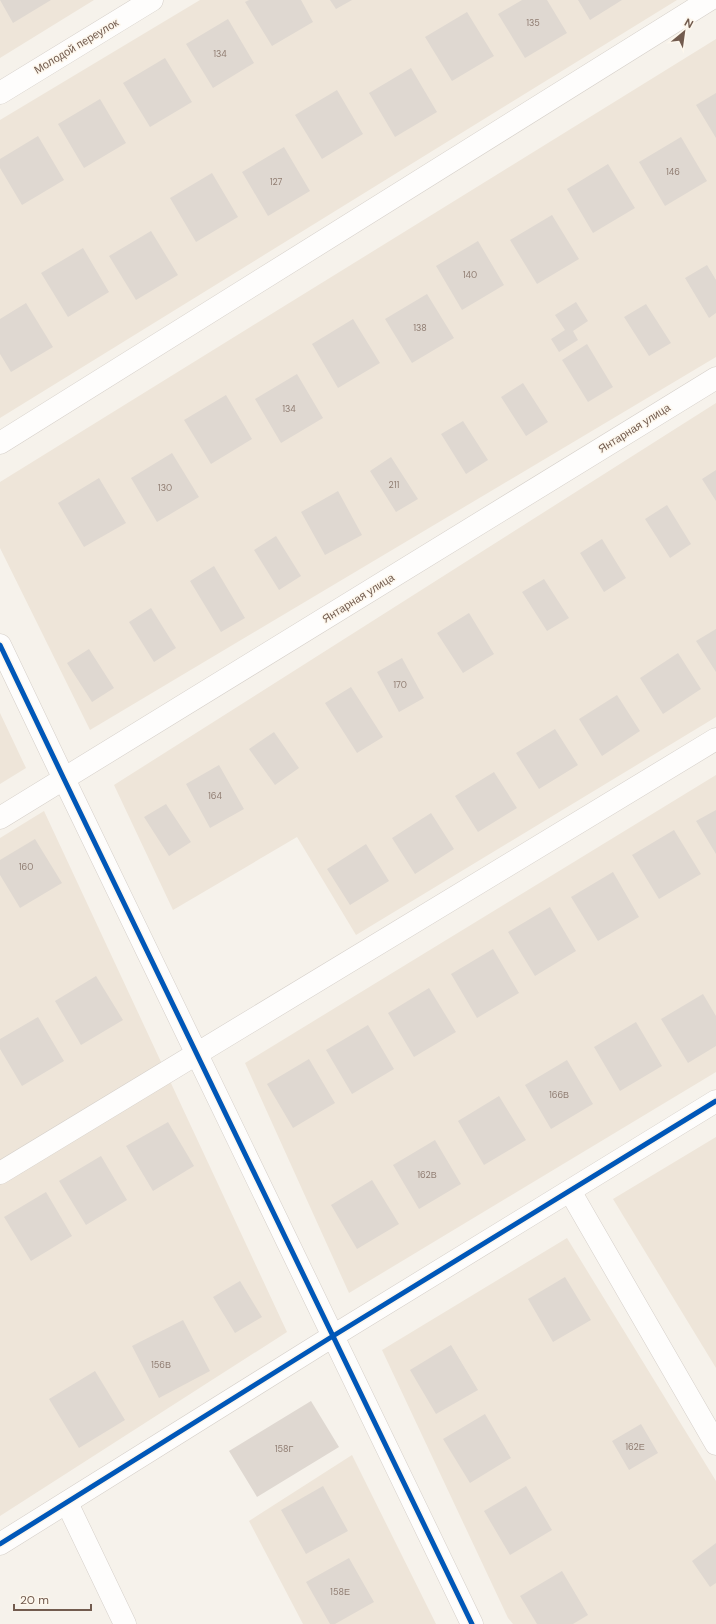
<svg xmlns="http://www.w3.org/2000/svg" width="716" height="1624" font-family="'DM Sans',sans-serif">
  <style>
    .residential { fill: #eee5d9 }
    .building { fill: #dfd8d1 }
    .lines { fill: none; stroke-linecap: round; stroke-linejoin: round }
    .minor-casing { stroke: #d5cfc9; stroke-width: 23 }
    .minor { stroke: #fefdfc; stroke-width: 22 }
    .cycleway-casing { stroke: #fdf7ed; stroke-width: 8 }
    .cycleway { stroke: #0057b8; stroke-width: 5 }
    .labels { text-anchor: middle; stroke-width: 3; stroke-linejoin: round; paint-order: stroke }
    .number-label { font-size: 9px; fill: #907d72 }
    .street-label { font-size: 11px; fill: #725b4e; stroke: #fdf7ed }
  </style>
  <rect width="100%" height="100%" fill="#f6f2eb"/>
  <path class="residential" d="M0 0H94L0 58Z
    M200 0H677L0 418V120Z
    M716 39V357L90 730 0 548V482Z
    M716 403V717L356 935 297 837 173 910 114 785Z
    M0 713 26 768 0 784Z
    M716 775V1072L349 1293 245 1063Z
    M44 811 287 1332 0 1516V838Z
    M716 1137V1368L613 1199Z
    M567 1238 716 1481V1624H513L508 1618 382 1350Z
    M352 1455 436 1624H303L249 1521Z"/>
  <path class="building" d="M0 0H51L13 23Z
    M249 0H301L313 22 272 46 245 2Z
    M330 0H352L336 9Z
    M522 0H547L567 33 525 58 498 14Z
    M578 0H622L590 20Z
    M467 12 494 56 452 81 425 37Z
    M228 19 254 63 213 88 186 44Z
    M165 58 192 102 150 127 123 83Z
    M411 68 437 112 395 137 369 93Z
    M337 90 363 134 322 159 295 115Z
    M716 93V138L696 105Z
    M100 99 126 143 84 168 58 124Z
    M38 136 64 180 22 205 0 168V159Z
    M681 137 707 181 665 206 639 162Z
    M284 147 310 191 268 216 242 172Z
    M608 164 635 208 593 233 567 189Z
    M212 173 238 217 196 242 170 198Z
    M552 215 579 259 537 284 510 240Z
    M151 231 178 275 136 300 109 256Z
    M478 241 504 285 462 310 436 266Z
    M83 248 109 292 68 317 41 273Z
    M707 265 716 280V313L709 318 685 278Z
    M427 294 454 338 412 363 385 319Z
    M576 302 588 321 573 331 578 340 559 352 551 339 565 330 555 315Z
    M26 303 53 347 11 372 0 354V319Z
    M646 304 671 343 649 356 624 317Z
    M353 319 380 363 338 388 312 344Z
    M587 344 613 387 588 402 562 360Z
    M297 374 323 418 281 443 255 399Z
    M523 383 548 422 526 436 501 397Z
    M226 395 252 439 211 464 184 420Z
    M463 421 488 460 466 474 441 434Z
    M172 453 199 497 157 522 131 478Z
    M391 457 418 499 396 512 370 471Z
    M716 470V501L702 479Z
    M99 478 126 523 84 547 58 503Z
    M338 491 362 535 325 555 301 512Z
    M667 505 691 544 670 558 645 519Z
    M276 536 301 576 279 590 254 550Z
    M602 539 626 578 604 592 580 553Z
    M214 566 245 618 221 632 190 581Z
    M544 579 569 618 547 631 522 592Z
    M151 608 176 648 154 662 129 622Z
    M469 613 494 654 463 673 437 633Z
    M716 629V672L696 641Z
    M89 649 114 688 92 702 67 663Z
    M678 653 701 689 663 714 640 678Z
    M402 658 424 698 399 712 377 672Z
    M351 687 383 737 357 753 325 703Z
    M617 695 640 731 602 756 579 719Z
    M555 729 578 765 539 789 516 753Z
    M274 732 299 768 275 785 249 749Z
    M219 765 244 809 210 828 186 784Z
    M494 772 517 808 478 832 455 796Z
    M166 804 191 842 169 856 144 817Z
    M716 810V854L696 821Z
    M431 813 454 849 415 874 392 838Z
    M674 830 701 874 659 899 632 855Z
    M35 839 62 883 20 908 0 875V860Z
    M366 844 389 881 350 905 327 869Z
    M613 872 639 917 598 941 571 897Z
    M550 907 576 951 535 976 508 932Z
    M493 949 519 993 477 1018 451 974Z
    M96 976 123 1020 81 1045 55 1001Z
    M429 988 456 1032 414 1057 388 1013Z
    M703 994 716 1016V1046L688 1063 661 1019Z
    M38 1017 64 1061 22 1086 0 1049V1039Z
    M636 1022 662 1066 620 1091 594 1047Z
    M368 1025 394 1069 352 1094 326 1050Z
    M309 1059 335 1103 293 1128 267 1084Z
    M567 1060 593 1104 551 1129 525 1085Z
    M499 1096 526 1140 484 1165 458 1121Z
    M168 1122 194 1166 153 1191 126 1146Z
    M435 1140 461 1184 419 1209 393 1165Z
    M101 1156 127 1200 86 1225 59 1181Z
    M372 1180 399 1224 357 1249 331 1205Z
    M46 1192 72 1236 31 1261 4 1217Z
    M565 1277 591 1320 553 1342 528 1299Z
    M240 1281 262 1317 235 1333 213 1297Z
    M183 1320 210 1371 159 1398 132 1346Z
    M451 1345 478 1390 436 1414 410 1370Z
    M95 1371 125 1420 79 1448 49 1399Z
    M311 1401 339 1447 257 1497 229 1451Z
    M485 1414 511 1458 470 1483 443 1439Z
    M641 1424 658 1453 629 1470 612 1441Z
    M323 1486 348 1531 306 1554 281 1510Z
    M526 1486 552 1530 510 1555 484 1511Z
    M716 1543V1583L710 1587 692 1561Z
    M349 1558 374 1602 335 1624H330L306 1582Z
    M562 1571 588 1615 573 1624H537L520 1596Z"/>
  <g class="lines">
    <defs>
      <path id="minor" d="M0 93 152 0
        M0 443 709 0
        M0 645 64 779 472 1624
        M0 818 716 378
        M0 1173 716 739
        M570 1191 716 1444
        M67 1503 125 1624
        M0 1544 333 1336 716 1101"/>
    </defs>
    <use href="#minor" class="minor-casing"/>
    <use href="#minor" class="minor"/>
    <defs>
      <path id="cycleway" d="M0 645 64 779 472 1624
        M0 1544 333 1336 716 1101"/>
    </defs>
    <use href="#cycleway" class="cycleway-casing"/>
    <use href="#cycleway" class="cycleway"/>
  </g>
  <g class="labels">
    <g class="number-label">
      <text x="533" y="26">135</text>
      <text x="220" y="57">134</text>
      <text x="673" y="175">146</text>
      <text x="276" y="185">127</text>
      <text x="470" y="278">140</text>
      <text x="420" y="331">138</text>
      <text x="289" y="412">134</text>
      <text x="394" y="488">211</text>
      <text x="165" y="491">130</text>
      <text x="400" y="688">170</text>
      <text x="215" y="799">164</text>
      <text x="26" y="870">160</text>
      <text x="559" y="1098">166В</text>
      <text x="427" y="1178">162В</text>
      <text x="161" y="1368">156В</text>
      <text x="635" y="1450">162Е</text>
      <text x="284" y="1452">158Г</text>
      <text x="340" y="1595">158Е</text>
    </g>
    <g class="street-label">
      <text transform="translate(76 46) rotate(-31)" y="4">Молодой переулок</text>
      <text transform="translate(634 428) rotate(-32)" y="4">Янтарная улица</text>
      <text transform="translate(358 598) rotate(-32)" y="4">Янтарная улица</text>
    </g>
  </g>
  <g transform="translate(684 32) rotate(29)" stroke="#fdf7ed" stroke-width="3" paint-order="stroke">
  <path d="M0-3L7 15L0 10L-7 15Z" fill="#725b4e"/>
  <text y="-6" font-size="11" font-weight="bold" text-anchor="middle" fill="#725b4e">N</text>
  </g>
  <path d="M14 1604v6h77v-6" fill="none" stroke="#725b4e" stroke-width="2"/>
  <text x="20" y="1604" font-size="12" fill="#725b4e" stroke="#fdf7ed" stroke-width="3" paint-order="stroke">20 m</text>
</svg>
